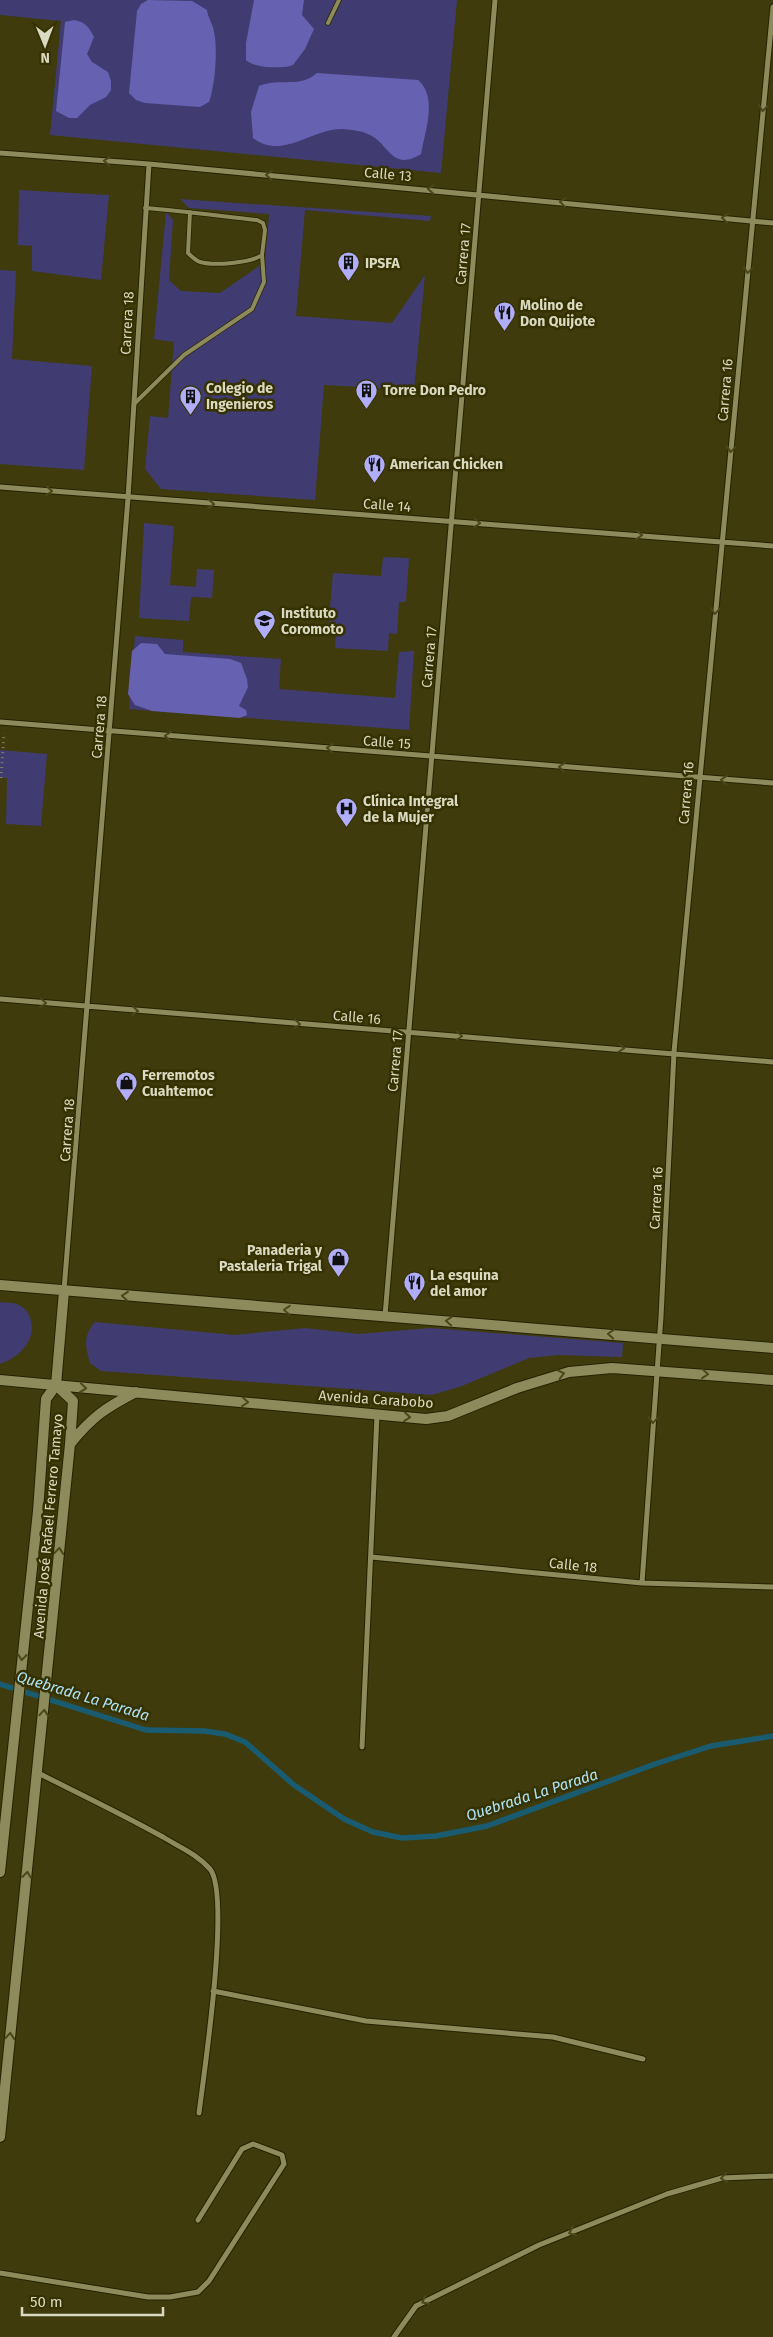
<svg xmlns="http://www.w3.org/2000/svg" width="773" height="2337" font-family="'Fira Sans',sans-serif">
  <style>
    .green { fill: #403c71 }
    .forest { fill: #6761b2 }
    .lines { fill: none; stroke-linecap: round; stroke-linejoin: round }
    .stream { stroke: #195c72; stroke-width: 5.5 }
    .lane-casing { stroke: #252201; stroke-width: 5.5 }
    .street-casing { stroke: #252201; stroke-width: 7 }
    .secondary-casing { stroke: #252201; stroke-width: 12 }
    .path { stroke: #817e5a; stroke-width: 3; stroke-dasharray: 1 4; stroke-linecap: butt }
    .lane { stroke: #8d8a5c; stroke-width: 4 }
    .street { stroke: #8d8a5c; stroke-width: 5 }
    .secondary { stroke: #8d8a5c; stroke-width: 10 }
    .oneway { stroke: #4b4718 }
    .labels { text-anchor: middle; stroke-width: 5; stroke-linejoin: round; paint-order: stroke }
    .street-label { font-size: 14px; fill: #dad9c1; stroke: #353101 }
    .poi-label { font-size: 14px; font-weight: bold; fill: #dad9c1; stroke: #353101; text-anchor: start }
    .water-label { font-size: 15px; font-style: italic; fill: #aee3f8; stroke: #353101 }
  </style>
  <rect width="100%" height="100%" fill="#3f3b0d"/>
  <path class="green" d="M0 0H457L441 173 50 135 61 21 0 15Z
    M19 190 109 195 101 280 32 271V246L18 245Z
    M180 199 431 216 430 221 305 210 296 316 392 323 425 275 414 390 324 385 315 500 161 489 145 469 150 416 168 418 174 342 154 339 166 212 173 220 169 280 181 291 220 293 265 262 269 214 189 208Z
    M0 270 16 271 12 359 92 366 84 470 0 464Z
    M144 523 174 526 170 585 196 587 197 569 214 570 212 598 191 597 189 621 139 618Z
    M383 557 409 558 406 602H399L397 634 389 633 388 651 335 648 336 633 328 632 333 573 381 576Z
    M135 636 183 640V652L281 659 279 689 395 698 399 652 414 651 409 730 129 709Z
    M0 750 47 754 41 826 6 824 7 778H0Z
    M0 1302C6 1303 14 1302 19 1305 36 1314 35 1337 23 1349 18 1356 8 1361 0 1364Z
    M95 1322 235 1335 305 1328 359 1334 430 1328 623 1343 622 1357 559 1355 529 1358 462 1386 432 1395 101 1371 90 1363C85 1346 83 1336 95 1322Z"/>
  <path class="forest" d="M148 0 192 1 207 10C208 18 213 24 214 32 218 49 215 86 209 102L200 107 145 103 136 100 129 93 137 11 141 4Z
    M254 0H304L302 15 314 29 305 49 293 65C284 69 253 68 246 60V43Z
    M74 20C85 22 89 27 94 37L87 54 92 62 108 72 111 81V90L106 97 90 105 77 118H69L56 111 65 22Z
    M317 73 418 80C438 97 425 131 421 154 392 172 389 144 370 135 363 131 352 130 344 129 313 127 282 161 253 138L251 112 259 86C279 77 299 89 317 73Z
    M141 643 157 644 165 654 230 659 241 663 247 679 248 687 239 706 246 710 247 715 240 718 152 711 135 705 128 694 132 651Z"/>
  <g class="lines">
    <path class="stream" d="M0 1684 146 1730 204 1731 225 1734 245 1742 294 1785 344 1819 373 1832 402 1838 436 1836 487 1826 655 1764 711 1746 773 1736"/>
    <defs>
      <path id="lane" d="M328 23 339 0
        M145 208C183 211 220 216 257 220L263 223 265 230 262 255C251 263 214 266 200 262 195 260 192 257 188 253L190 212
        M134 404 184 355 252 309 264 282 262 255"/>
      <path id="street" d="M0 153 149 164 773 223
        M0 487 773 546
        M0 722 773 783
        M0 999 773 1062
        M64 1290 128 498 149 164
        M385 1316 495 0
        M371 1557 642 1583 773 1587
        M642 1583 661 1317 674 1052 773 7
        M362 1747 377 1415
        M38 1773C80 1794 122 1814 163 1837 179 1847 197 1854 210 1869 231 1895 204 2073 199 2113
        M213 1991 366 2021 553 2037 643 2059
        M0 2273 148 2297H170L198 2292 209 2281 284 2164 282 2155 253 2144 242 2149 198 2220
        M394 2337 416 2306 539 2245 667 2194 722 2178 773 2176"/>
      <path id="secondary" d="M0 1285 773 1348
        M0 1380 426 1419 448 1416 517 1388 569 1372 612 1368 773 1380
        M56 1385 64 1291
        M70 1444C92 1417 105 1408 136 1392
        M0 1872 38 1511 46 1399 56 1385
        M0 2137 70 1444 73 1401 56 1385"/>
    </defs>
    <use href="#lane" class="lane-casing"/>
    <use href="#street" class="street-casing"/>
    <use href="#secondary" class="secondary-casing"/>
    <path class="path" d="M1 778 4 733"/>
    <use href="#lane" class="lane"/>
    <use href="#street" class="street"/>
    <use href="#secondary" class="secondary"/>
  </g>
  <defs><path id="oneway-chevron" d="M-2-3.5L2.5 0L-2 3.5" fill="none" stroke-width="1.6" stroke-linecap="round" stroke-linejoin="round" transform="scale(1.25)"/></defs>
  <g class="oneway">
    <use href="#oneway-chevron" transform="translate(763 108) rotate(96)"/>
    <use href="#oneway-chevron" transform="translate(107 161) rotate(-176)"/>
    <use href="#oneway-chevron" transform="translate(269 175) rotate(-175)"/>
    <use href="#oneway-chevron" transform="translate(431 189) rotate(-175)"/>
    <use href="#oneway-chevron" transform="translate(563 202) rotate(-174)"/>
    <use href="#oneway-chevron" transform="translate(725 218) rotate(-174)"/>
    <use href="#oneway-chevron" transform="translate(748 270) rotate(95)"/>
    <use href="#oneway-chevron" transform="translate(731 449) rotate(95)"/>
    <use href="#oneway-chevron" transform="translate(49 491) rotate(5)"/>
    <use href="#oneway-chevron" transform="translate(211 504) rotate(4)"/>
    <use href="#oneway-chevron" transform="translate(477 523) rotate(4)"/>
    <use href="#oneway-chevron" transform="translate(639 535) rotate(4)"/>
    <use href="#oneway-chevron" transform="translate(715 611) rotate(96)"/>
    <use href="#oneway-chevron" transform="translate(168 736) rotate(-176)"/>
    <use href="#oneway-chevron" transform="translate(330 748) rotate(-176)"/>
    <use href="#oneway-chevron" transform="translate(562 767) rotate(-175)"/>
    <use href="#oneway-chevron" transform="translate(724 780) rotate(-176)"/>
    <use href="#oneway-chevron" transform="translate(43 1003) rotate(5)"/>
    <use href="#oneway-chevron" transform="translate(135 1011) rotate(5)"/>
    <use href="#oneway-chevron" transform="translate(297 1024) rotate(5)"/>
    <use href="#oneway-chevron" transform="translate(459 1036) rotate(4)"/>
    <use href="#oneway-chevron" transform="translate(621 1048) rotate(4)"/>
    <use href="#oneway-chevron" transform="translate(125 1296) rotate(-175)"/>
    <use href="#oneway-chevron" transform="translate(287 1310) rotate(-176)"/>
    <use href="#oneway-chevron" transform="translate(449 1321) rotate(-176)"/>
    <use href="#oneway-chevron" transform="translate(611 1334) rotate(-176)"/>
    <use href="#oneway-chevron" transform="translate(561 1374) rotate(-14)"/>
    <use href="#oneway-chevron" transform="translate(705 1374) rotate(5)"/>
    <use href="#oneway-chevron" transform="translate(83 1388) rotate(6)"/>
    <use href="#oneway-chevron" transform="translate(245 1402) rotate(5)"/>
    <use href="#oneway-chevron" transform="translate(407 1417) rotate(5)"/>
    <use href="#oneway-chevron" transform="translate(653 1420) rotate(94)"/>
    <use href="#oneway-chevron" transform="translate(59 1551) rotate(-85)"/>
    <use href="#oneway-chevron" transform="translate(22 1657) rotate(96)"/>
    <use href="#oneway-chevron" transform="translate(44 1713) rotate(-85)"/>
    <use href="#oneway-chevron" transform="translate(27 1875) rotate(-84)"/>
    <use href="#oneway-chevron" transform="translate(10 2036) rotate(-85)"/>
    <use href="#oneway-chevron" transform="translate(724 2178) rotate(173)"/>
    <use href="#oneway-chevron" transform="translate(572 2232) rotate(158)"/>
    <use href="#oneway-chevron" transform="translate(425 2301) rotate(152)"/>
  </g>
  <defs>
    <symbol id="building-pin" viewBox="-11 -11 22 30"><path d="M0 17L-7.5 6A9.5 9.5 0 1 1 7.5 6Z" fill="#b0aefa" stroke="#353101"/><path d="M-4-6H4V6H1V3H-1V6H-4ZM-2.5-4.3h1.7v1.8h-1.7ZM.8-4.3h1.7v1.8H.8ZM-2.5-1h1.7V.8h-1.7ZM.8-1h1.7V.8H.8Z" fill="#111"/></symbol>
    <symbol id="restaurant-pin" viewBox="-11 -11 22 30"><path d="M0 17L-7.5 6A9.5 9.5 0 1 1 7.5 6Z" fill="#b0aefa" stroke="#353101"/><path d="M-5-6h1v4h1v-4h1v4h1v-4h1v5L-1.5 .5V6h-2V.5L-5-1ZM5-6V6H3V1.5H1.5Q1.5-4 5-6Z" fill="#111"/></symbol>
    <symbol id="school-pin" viewBox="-11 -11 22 30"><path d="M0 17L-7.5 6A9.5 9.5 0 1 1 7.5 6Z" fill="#b0aefa" stroke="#353101"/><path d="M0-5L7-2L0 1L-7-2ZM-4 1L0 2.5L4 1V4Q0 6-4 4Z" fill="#111"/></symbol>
    <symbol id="hospital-pin" viewBox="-11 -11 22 30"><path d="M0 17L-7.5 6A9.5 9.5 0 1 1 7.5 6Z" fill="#b0aefa" stroke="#353101"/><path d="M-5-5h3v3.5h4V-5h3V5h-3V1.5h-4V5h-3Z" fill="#111"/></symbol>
    <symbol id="shop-pin" viewBox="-11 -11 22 30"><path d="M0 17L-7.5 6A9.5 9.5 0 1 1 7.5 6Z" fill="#b0aefa" stroke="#353101"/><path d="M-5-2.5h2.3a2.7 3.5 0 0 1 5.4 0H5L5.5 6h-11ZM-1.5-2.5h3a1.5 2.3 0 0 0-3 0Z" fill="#111"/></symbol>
  </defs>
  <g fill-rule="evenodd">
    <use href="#building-pin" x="336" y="250" width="25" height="34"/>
    <use href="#restaurant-pin" x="492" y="300" width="25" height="34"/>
    <use href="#building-pin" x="354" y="378" width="25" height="34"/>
    <use href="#building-pin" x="178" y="384" width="25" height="34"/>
    <use href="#restaurant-pin" x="362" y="452" width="25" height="34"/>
    <use href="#school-pin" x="252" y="608" width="25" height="34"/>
    <use href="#hospital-pin" x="334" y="796" width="25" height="34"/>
    <use href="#shop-pin" x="114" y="1070" width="25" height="34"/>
    <use href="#shop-pin" x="326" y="1246" width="25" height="34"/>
    <use href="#restaurant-pin" x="402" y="1270" width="25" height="34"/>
  </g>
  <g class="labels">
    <g class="street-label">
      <text transform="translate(388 174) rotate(5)" y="5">Calle 13</text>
      <text transform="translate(463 254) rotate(-85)" y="5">Carrera 17</text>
      <text transform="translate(127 323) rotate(-87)" y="5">Carrera 18</text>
      <text transform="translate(725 390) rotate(-85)" y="5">Carrera 16</text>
      <text transform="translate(387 505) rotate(4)" y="5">Calle 14</text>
      <text transform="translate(429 657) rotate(-85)" y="5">Carrera 17</text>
      <text transform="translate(99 727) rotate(-85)" y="5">Carrera 18</text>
      <text transform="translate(387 742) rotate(4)" y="5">Calle 15</text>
      <text transform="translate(686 793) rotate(-85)" y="5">Carrera 16</text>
      <text transform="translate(357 1017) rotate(5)" y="5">Calle 16</text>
      <text transform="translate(395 1061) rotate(-85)" y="5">Carrera 17</text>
      <text transform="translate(67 1130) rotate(-86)" y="5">Carrera 18</text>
      <text transform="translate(656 1198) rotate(-87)" y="5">Carrera 16</text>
      <text transform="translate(376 1399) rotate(4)" y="5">Avenida Carabobo</text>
      <text transform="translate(48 1526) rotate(-85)" y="5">Avenida José Rafael Ferrero Tamayo</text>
      <text transform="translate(573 1565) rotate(6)" y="5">Calle 18</text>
    </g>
    <g class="poi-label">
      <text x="365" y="268">IPSFA</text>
      <text x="520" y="310">Molino de<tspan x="520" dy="16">Don Quijote</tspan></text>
      <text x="206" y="393">Colegio de<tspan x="206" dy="16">Ingenieros</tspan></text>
      <text x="383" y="395">Torre Don Pedro</text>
      <text x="390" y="469">American Chicken</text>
      <text x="281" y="618">Instituto<tspan x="281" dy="16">Coromoto</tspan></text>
      <text x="363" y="806">Clínica Integral<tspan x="363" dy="16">de la Mujer</tspan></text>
      <text x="142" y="1080">Ferremotos<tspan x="142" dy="16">Cuahtemoc</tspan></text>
      <text x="322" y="1255" text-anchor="end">Panaderia y<tspan x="322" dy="16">Pastaleria Trigal</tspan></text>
      <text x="430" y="1280">La esquina<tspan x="430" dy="16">del amor</tspan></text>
    </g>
    <g class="water-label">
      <text transform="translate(83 1696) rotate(17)" y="5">Quebrada La Parada</text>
      <text transform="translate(532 1795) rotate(-18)" y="5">Quebrada La Parada</text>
    </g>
  </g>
  <g transform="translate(45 45) rotate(179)" stroke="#353101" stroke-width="4" paint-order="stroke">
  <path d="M0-4L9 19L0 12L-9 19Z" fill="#dad9c1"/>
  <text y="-8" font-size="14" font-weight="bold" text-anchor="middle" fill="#dad9c1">N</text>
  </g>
  <path d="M22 2307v8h141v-8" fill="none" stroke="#dad9c1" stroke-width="2.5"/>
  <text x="30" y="2307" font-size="15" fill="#dad9c1" stroke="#353101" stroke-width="4" paint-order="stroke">50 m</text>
</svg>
